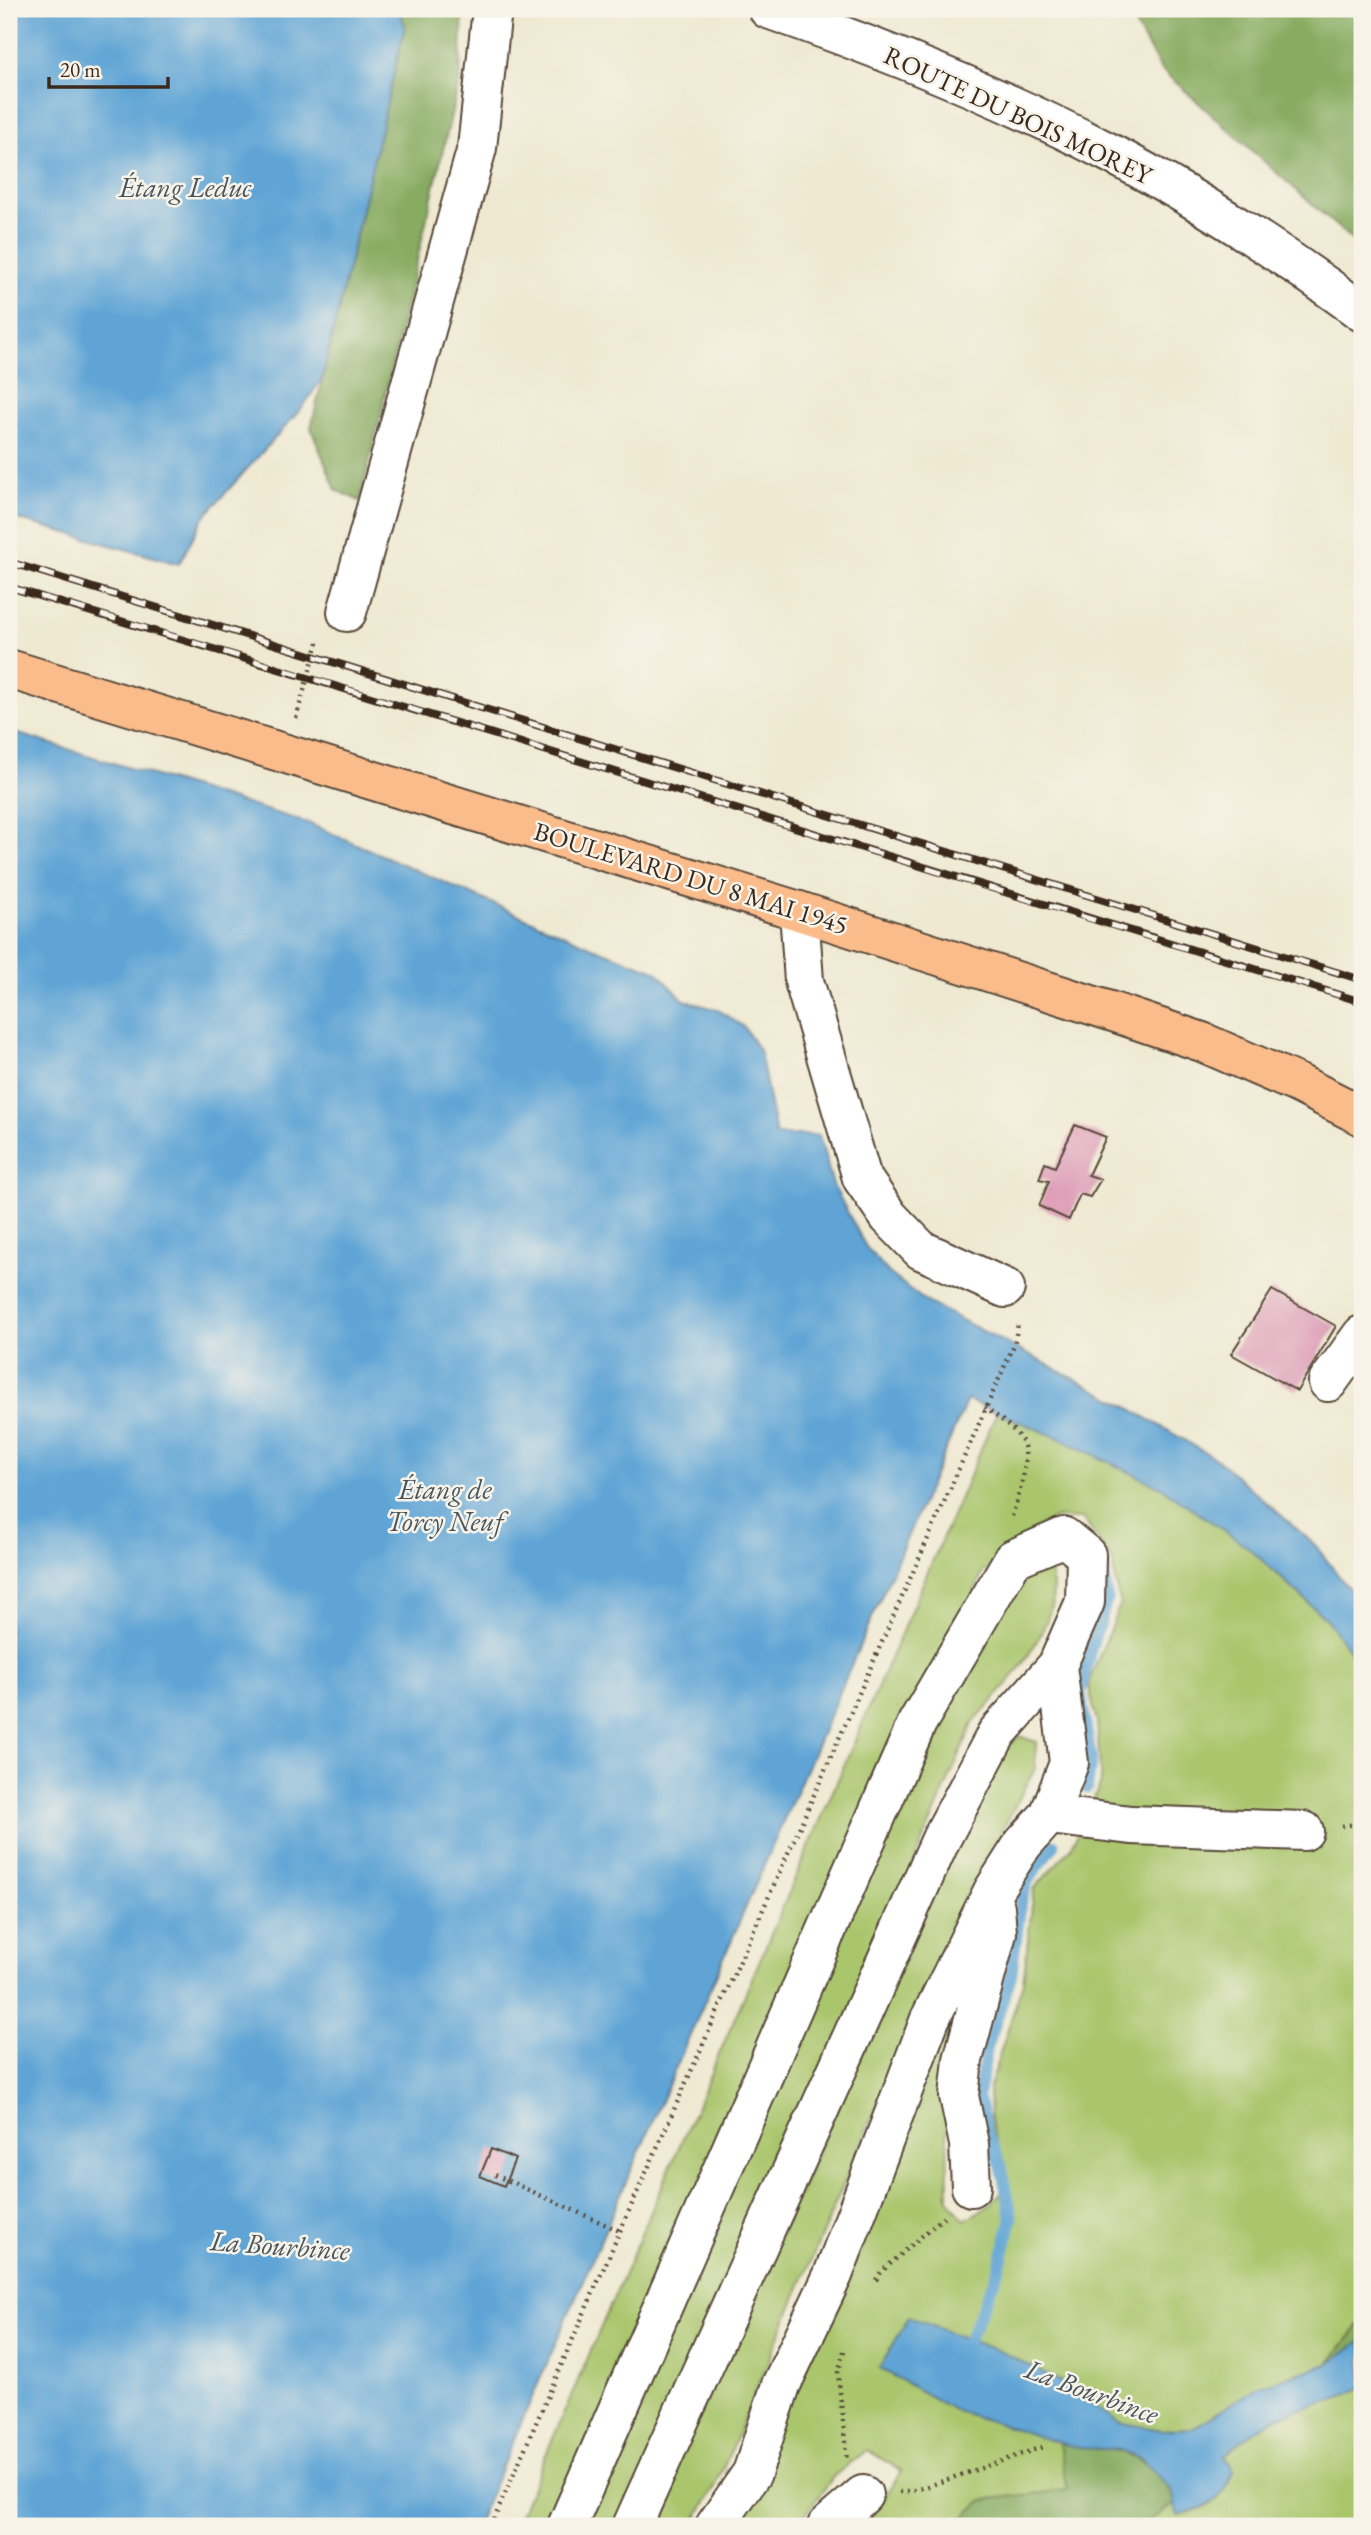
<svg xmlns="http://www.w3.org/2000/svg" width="1371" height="2535" font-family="'EB Garamond',serif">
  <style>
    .green { fill: #aac66d; stroke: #727846; stroke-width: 2 }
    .forest { fill: #87ab60; stroke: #616a3f; stroke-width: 2 }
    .water { fill: #5fa4d5; stroke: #4d677a; stroke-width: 2 }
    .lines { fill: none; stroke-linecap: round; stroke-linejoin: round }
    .stream { stroke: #5fa4d5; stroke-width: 12 }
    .building { fill: #de9fb8 }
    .minor-casing { stroke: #564739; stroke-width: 42 }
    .major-casing { stroke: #564739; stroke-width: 42 }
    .path { stroke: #564739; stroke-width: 4.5; stroke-dasharray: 2 5; stroke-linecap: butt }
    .minor { stroke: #fff; stroke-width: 38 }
    .major { stroke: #fabc8b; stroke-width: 38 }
    .rail-casing { stroke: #3b2a1e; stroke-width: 8 }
    .rail { stroke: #f7f3e8; stroke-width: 5; stroke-dasharray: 16; stroke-linecap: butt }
    .labels { text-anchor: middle; stroke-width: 5; stroke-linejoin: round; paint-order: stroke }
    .street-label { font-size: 26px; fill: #3b2a1e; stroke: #f7f3e8 }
    .water-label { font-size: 28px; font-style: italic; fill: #48555e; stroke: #f7f3e8 }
  </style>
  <rect width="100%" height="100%" fill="#f7f3e8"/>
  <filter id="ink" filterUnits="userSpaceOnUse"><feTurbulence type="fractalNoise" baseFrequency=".0143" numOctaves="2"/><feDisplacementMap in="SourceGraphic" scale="14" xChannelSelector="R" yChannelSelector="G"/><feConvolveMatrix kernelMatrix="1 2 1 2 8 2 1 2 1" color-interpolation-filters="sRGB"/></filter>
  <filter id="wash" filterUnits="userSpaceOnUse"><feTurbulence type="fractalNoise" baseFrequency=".00686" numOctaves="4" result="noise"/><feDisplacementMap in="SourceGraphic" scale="28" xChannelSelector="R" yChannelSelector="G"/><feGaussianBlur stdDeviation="1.57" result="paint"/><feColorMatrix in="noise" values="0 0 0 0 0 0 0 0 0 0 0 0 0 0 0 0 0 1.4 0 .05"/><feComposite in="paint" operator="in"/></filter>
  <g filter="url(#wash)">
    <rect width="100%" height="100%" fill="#efe9d1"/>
    <path class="green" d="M997 1412 1061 1439 1161 1487 1248 1547 1327 1620 1362 1668V2322L1328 2364 1257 2387 1193 2428 1161 2430 1118 2423 1088 2400 909 2317 880 2368 952 2409 1059 2443 1067 2490 983 2500 954 2526H865L902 2471 867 2450 834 2476 797 2526H729L802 2361 975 1952 947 2124 948 2199 964 2220 989 2206 1006 2187 990 2117 989 2088 1023 1982 1034 1889 1071 1848 1101 1783 1097 1722 1088 1684 1120 1605 1112 1560 1083 1519 1056 1518 1033 1530 983 1572 554 2526H515Z
      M1046 1559C1048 1568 1052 1577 1053 1585 1056 1633 1003 1690 973 1723L631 2526H576L926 1735 1015 1576Z
      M1019 1736 1036 1742 1035 1769 962 1904 717 2483 692 2526H649L996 1756Z
      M1362 2387V2526H1141L1175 2504 1178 2515C1209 2508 1223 2502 1234 2470L1224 2456C1244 2437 1267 2420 1294 2411 1317 2403 1341 2400 1362 2387Z"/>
    <path class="forest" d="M399 9H463L460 78 360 501 336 490 311 428 405 26Z
      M1126 9H1362V249L1161 69Z
      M1362 2322V2340L1328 2364Z
      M1059 2443C1099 2452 1130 2442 1159 2476 1168 2485 1172 2491 1175 2504L1141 2526H954L983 2500 1067 2490Z"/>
    <path class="water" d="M9 9H399L405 26 322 379 301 409 203 518 179 564 9 517Z
      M9 731 308 823 590 946 656 971 684 1000 718 1010 744 1027 760 1052 776 1135H819L833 1185 866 1247 889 1273 925 1301 1121 1403 1218 1460 1315 1545 1362 1606V1668L1327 1620 1248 1547 1161 1487 1061 1439 967 1400 476 2526H9Z
      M909 2317 1004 2353 1062 2382 1118 2422 1161 2430 1193 2428 1257 2387 1328 2364 1362 2340V2387C1341 2400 1317 2403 1294 2411 1267 2419 1244 2437 1224 2456L1234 2470C1223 2502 1208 2508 1177 2515L1172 2490 1141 2458 1120 2450 1081 2448 1059 2443 952 2409 880 2368Z"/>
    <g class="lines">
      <path class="stream" d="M1087 1788 1091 1759 1080 1692 1090 1652 1107 1599 1104 1568
        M962 2355 999 2269 1012 2218 1001 2165 987 2135 978 2096 987 2048 1011 1975 1021 1902 1027 1882 1054 1845"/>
    </g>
    <g id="blocks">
      <path class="building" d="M1075 1125 1106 1137 1088 1175 1101 1179 1090 1197 1080 1194 1069 1220 1039 1206 1049 1181 1039 1179 1045 1163 1055 1167Z
        M1272 1290 1336 1326 1297 1391 1231 1354Z
        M491 2149 515 2159 504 2186 480 2176Z"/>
    </g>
  </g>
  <g filter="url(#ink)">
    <use href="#blocks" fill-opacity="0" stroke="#564739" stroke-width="2"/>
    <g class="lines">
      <defs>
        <path id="minor" d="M768 9C883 49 998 95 1106 151 1194 196 1282 253 1362 312
          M347 612 477 148 492 9
          M799 911 804 981 862 1178 889 1217 921 1250 1005 1288
          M1328 1382 1362 1335
          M1049 1815 1131 1825 1304 1831
          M971 2187 969 2144 959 2096 963 2060 997 1933 995 1907
          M567 2526 917 1723 1013 1559 1064 1537 1086 1555 1085 1602 1057 1666 997 1733 941 1839 632 2526
          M715 2526 752 2473 781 2385 833 2275 930 2019 993 1891 1023 1844 1049 1815 1069 1763 1057 1666
          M827 2526 863 2495"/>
        <path id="major" d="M9 669 799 911 1110 1011 1202 1042 1299 1084 1362 1116"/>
      </defs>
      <use href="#minor" class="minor-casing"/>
      <use href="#major" class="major-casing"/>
      <path class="path" d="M296 718 319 639
        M985 1407C997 1417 1014 1427 1022 1441 1032 1459 1017 1498 1012 1517
        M1342 1826 1362 1823
        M495 2175 620 2231
        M876 2280 881 2272 946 2215
        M844 2351 838 2373 847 2460
        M900 2492 917 2490 1045 2446
        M491 2526 620 2231 1014 1345 1018 1324"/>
      <use href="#minor" class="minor"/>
      <use href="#major" class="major"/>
      <defs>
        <path id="rail" d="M9 562 1362 980
          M9 587C461 722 911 865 1362 1002"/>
      </defs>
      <use href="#rail" class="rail-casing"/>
      <use href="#rail" class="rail"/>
    </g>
  </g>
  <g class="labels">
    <g class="street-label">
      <text transform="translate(1018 115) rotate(25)" y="9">ROUTE DU BOIS MOREY</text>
      <text transform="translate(691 878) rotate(17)" y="9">BOULEVARD DU 8 MAI 1945</text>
    </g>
    <g class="water-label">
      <text x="185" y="197">Étang Leduc</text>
      <text x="445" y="1499">Étang de<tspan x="445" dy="32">Torcy Neuf</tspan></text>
      <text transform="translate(280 2245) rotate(4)" y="10">La Bourbince</text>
      <text transform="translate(1092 2391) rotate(20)" y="10">La Bourbince</text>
    </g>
  </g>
  <rect width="1371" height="2535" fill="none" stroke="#f7f3e8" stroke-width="35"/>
  <path d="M49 77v10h119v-10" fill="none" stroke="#3b2a1e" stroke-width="3.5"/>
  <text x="60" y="77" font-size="21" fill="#3b2a1e" stroke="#f7f3e8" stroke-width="5" paint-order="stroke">20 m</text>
</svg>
